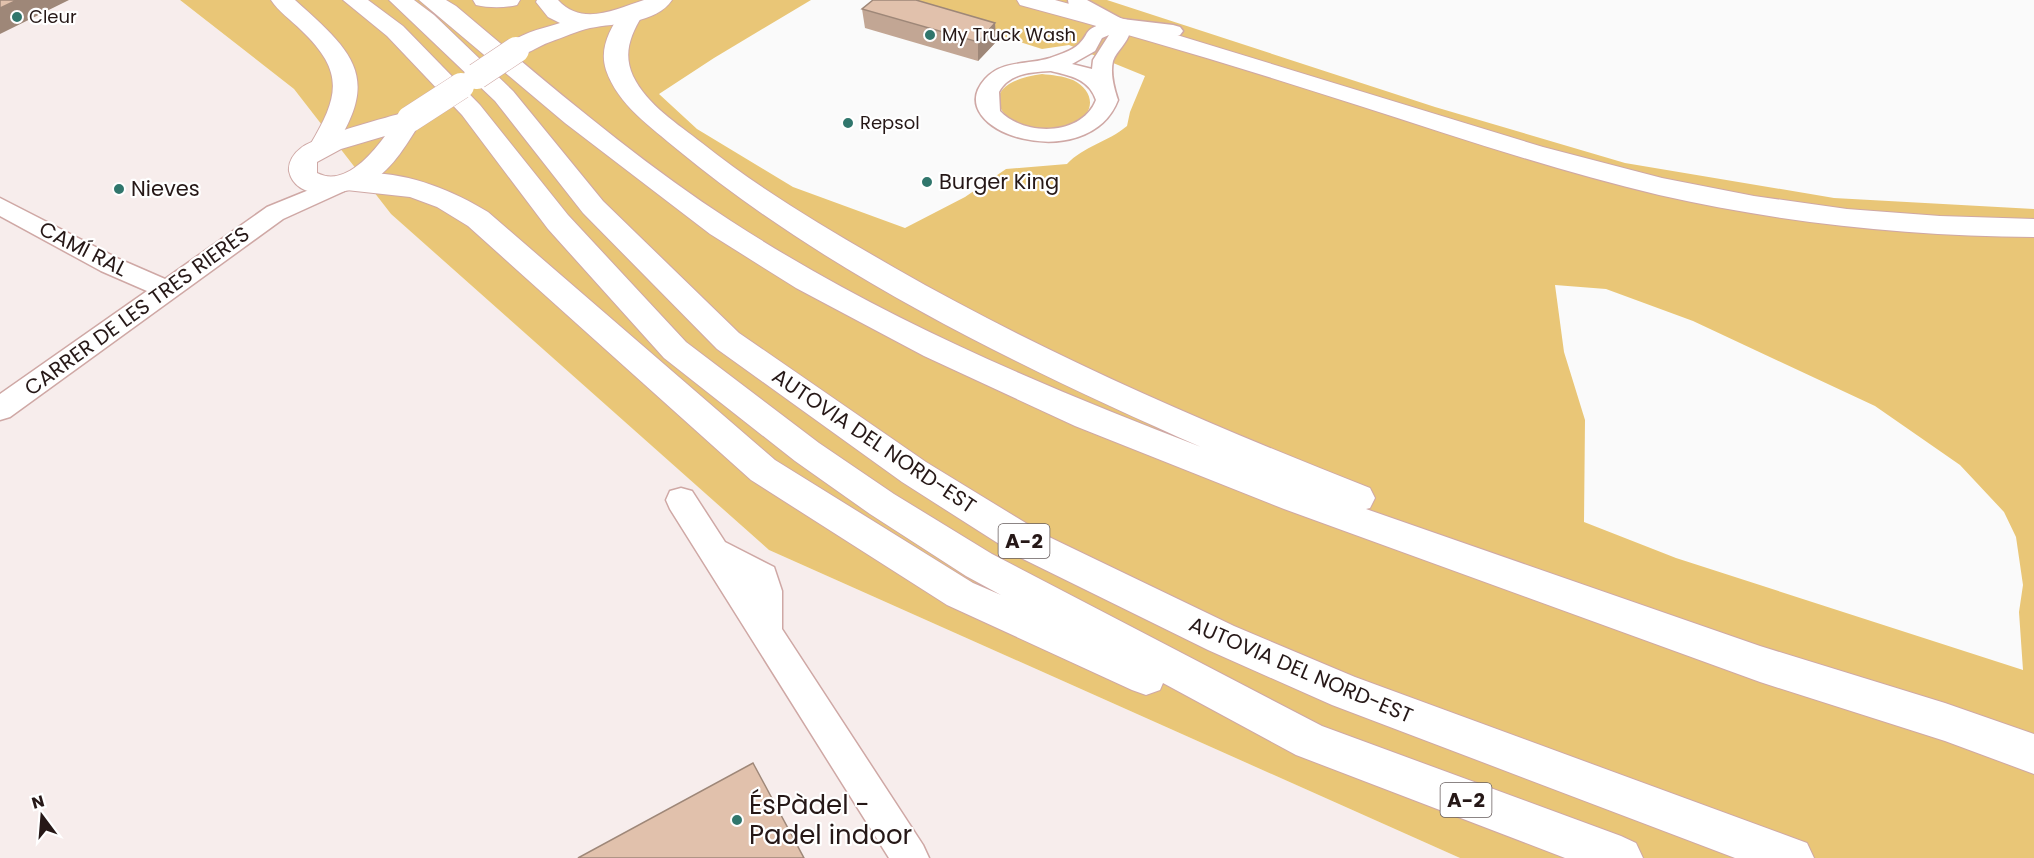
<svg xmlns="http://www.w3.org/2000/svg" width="2034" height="858" font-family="Poppins,sans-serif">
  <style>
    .built { fill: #f7edec }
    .green { fill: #e9c677; fill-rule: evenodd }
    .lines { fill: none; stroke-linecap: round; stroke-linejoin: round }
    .street-casing { stroke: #cfa8a5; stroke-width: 3 }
    .secondary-casing { stroke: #cfa8a5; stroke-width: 2 }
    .highway-casing { stroke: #cfa8a5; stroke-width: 2 }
    .street { fill: #fff; fill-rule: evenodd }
    .secondary { fill: #fff; fill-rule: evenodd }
    .highway { fill: #fff; fill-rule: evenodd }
    .secondary-bridge-casing { stroke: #cfa8a5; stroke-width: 27; stroke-linecap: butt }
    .secondary-bridge { stroke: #fff; stroke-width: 26 }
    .wall { fill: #c2a694 }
    .shaded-wall { fill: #9e8778 }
    .building { fill: #e1c1ac; stroke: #9e8778; stroke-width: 1.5 }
    .poi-dot { fill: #30766c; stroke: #fff; stroke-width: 2 }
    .labels { text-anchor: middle; stroke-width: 4.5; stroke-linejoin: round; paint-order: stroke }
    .far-poi-label { font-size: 18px; fill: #261817; stroke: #fff; text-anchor: start }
    .shield { fill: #fff; stroke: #675d5d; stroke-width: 1.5 }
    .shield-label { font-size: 20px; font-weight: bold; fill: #261817 }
    .poi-label { font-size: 21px; fill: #261817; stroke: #fff; text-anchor: start }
    .street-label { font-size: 21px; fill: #261817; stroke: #fff }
    .near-poi-label { font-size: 26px; fill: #261817; stroke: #fff; text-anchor: start }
  </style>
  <rect width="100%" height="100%" fill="#fafafa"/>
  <path class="built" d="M0 0H180L294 89 391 214 769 550 1460 858H0Z"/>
  <path class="green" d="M180 0H811L714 58 659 94 697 129 793 187 905 228 965 197 1006 169 1067 164C1084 146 1108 142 1127 126L1130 112 1145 76 1069 45 1042 49 886 0H1107L1435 107 1625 163 1834 198 2034 209V858H1460L769 550 391 214 294 89ZM1555 285 1606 289 1693 321 1875 406 1960 465 2004 512 2016 537 2023 585 2019 612 2023 670 1676 558 1584 522 1585 420 1564 352Z
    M1042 74C1052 75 1063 76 1073 80 1095 91 1096 113 1074 124 1019 150 953 86 1042 74Z"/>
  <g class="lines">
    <defs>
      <path id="street" d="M1068 0H1087L1122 19 1173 25 1180 27 1183 31 1180 35 1173 37 1130 32C1127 44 1117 50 1113 61 1110 74 1114 88 1118 100 1088 178 938 132 985 79 1002 60 1028 65 1050 58 1058 55 1072 51 1079 44 1090 33 1083 31 1101 24L1069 6ZM1109 35 1093 60 1092 69 1072 64 1095 51 1102 38ZM1051 71C1071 76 1089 79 1096 100 1082 136 1025 137 1000 111L999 92C1009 73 1032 72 1051 71Z
        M341 177 349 179 353 184 349 189 283 219 10 417 0 420V394L147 291 101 271 0 216V198L119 259 165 279 267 207Z
        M681 488 692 491 725 542 774 567 782 591V629L923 845 929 858H889L670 509 666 500 670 491Z"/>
      <path id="secondary" d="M537 0H558C583 27 615 9 644 0 652 0 664 0 672 0 656 24 616 23 590 28 577 31 564 37 550 42 535 47 524 59 508 55L504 50C516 33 542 29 560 23L548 17 536 2Z
        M1017 0H1055L1131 21 1543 147 1662 178 1754 196 1847 209 1940 216 2034 219V237C1908 236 1782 223 1659 195 1557 171 1457 137 1357 105 1245 69 1133 35 1020 5Z
        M410 111 419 114 423 119C408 141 394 169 370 182 349 194 296 204 289 171 288 162 294 153 301 148 316 136 388 117 410 111ZM385 136C371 155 344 187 317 173V162L341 149Z"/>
      <path id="highway" d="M271 0H295C353 52 382 77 332 151L323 153 314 151 310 145C339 96 345 72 301 30 291 20 278 11 271 0Z
        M343 0H368L403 26 480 105 568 215 686 342 819 443 894 494 992 554 1322 726 1621 836 1636 843 1643 858H1565L1296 755 1163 683 1160 690 1146 695 1132 690 947 605 751 480 468 226 437 207 410 197 337 189 333 183 337 177C388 164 446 186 488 212L775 460 973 583 1001 595 966 576 870 514 795 461 664 358 548 229 462 115 387 36Z
        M389 0H414L434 15 513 91 603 201 739 333 926 462 1047 536 1234 626 1355 677 1807 843 1814 858H1735L1332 705 1208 650 1021 558 902 482 717 349 583 213 495 101Z
        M419 0H446L456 6C545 81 634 158 731 221 877 316 1039 385 1201 447 1022 368 829 275 678 150 651 127 618 105 606 70 599 48 610 29 622 11H638L642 16C630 36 623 54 633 76 647 105 678 124 702 143 762 191 829 230 895 268 1047 355 1207 424 1370 488L1375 498 1370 508 1366 509 1760 646 1945 703 2034 734V774L1945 741 1760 682 1284 509 1075 426 924 356 796 288 710 234 565 123Z
        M473 0H520L517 5C504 8 489 8 476 5Z"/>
    </defs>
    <use href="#street" class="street-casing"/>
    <use href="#secondary" class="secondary-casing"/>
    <use href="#highway" class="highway-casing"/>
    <use href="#street" class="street"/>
    <use href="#secondary" class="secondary"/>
    <use href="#highway" class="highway"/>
    <defs>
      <path id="secondary-bridge" d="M477 76 516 50
        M410 119 461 86"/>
    </defs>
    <use href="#secondary-bridge" class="secondary-bridge-casing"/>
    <use href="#secondary-bridge" class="secondary-bridge"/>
  </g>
  <path class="wall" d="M862 9 995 23 996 42 978 61 865 28Z"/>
  <path class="shaded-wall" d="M17 0H69L0 34V8Z
    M995 23 996 42 978 61V42Z"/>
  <path class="building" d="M0 0H17L0 8Z
    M873 0H916L995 23 978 42 862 9Z
    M753 763 804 858H578Z"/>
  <g class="poi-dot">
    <circle cx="17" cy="17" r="6"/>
    <circle cx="930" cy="35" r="6"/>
    <circle cx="848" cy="123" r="6"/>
    <circle cx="927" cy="182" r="6"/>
    <circle cx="119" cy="189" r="6"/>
    <circle cx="737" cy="820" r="6"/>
  </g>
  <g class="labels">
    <g class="far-poi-label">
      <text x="29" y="23">Cleur</text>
      <text x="942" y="41">My Truck Wash</text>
      <text x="860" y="129">Repsol</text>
    </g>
    <g class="shield">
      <rect x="998.5" y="524" width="51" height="34" rx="4.5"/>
      <rect x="1440.5" y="783" width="51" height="34" rx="4.5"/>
    </g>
    <g class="shield-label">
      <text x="1024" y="548">A-2</text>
      <text x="1466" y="807">A-2</text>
    </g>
    <g class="poi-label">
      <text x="939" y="189">Burger King</text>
      <text x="131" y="196">Nieves</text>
    </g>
    <g class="street-label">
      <text transform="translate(83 249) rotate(27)" y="7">CAMÍ RAL</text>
      <text transform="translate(137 311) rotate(-36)" y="7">CARRER DE LES TRES RIERES</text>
      <text transform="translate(874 441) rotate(34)" y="7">AUTOVIA DEL NORD-EST</text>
      <text transform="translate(1301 670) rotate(23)" y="7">AUTOVIA DEL NORD-EST</text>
    </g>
    <g class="near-poi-label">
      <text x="749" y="814">ÉsPàdel -<tspan x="749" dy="30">Padel indoor</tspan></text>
    </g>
  </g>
  <g transform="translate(42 816) rotate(344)" stroke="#ffffff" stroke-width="4.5" paint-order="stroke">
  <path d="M0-4.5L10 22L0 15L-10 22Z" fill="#261817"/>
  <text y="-9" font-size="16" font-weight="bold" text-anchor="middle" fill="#261817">N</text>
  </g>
</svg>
